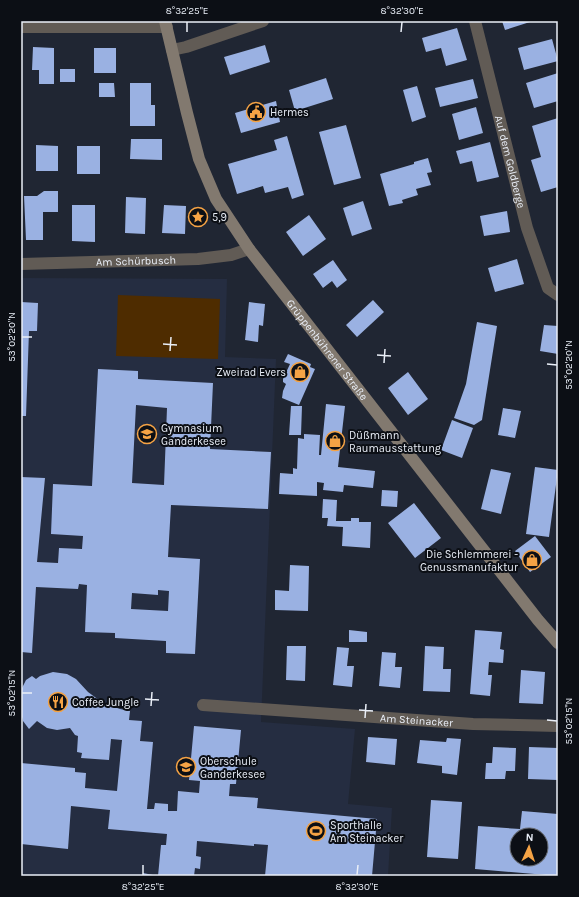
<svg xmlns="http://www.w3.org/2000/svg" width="579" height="897" font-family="Karla,sans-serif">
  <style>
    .built { fill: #252d41 }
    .green { fill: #4e2c00 }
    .building { fill: #9ab1e2; fill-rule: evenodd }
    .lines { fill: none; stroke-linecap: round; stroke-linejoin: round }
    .street { stroke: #615b55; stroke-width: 12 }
    .secondary { stroke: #82796f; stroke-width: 12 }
    .ticks { fill: none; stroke: #eaeff8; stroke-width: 1.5 }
    .labels { text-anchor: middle; stroke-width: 4; stroke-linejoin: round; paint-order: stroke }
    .poi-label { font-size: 11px; fill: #eaeff8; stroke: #0c0f15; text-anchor: start }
    .street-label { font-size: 11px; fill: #eaeff8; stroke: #0c0f15 }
    .neatline { fill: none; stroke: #eaeff8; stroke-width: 1.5 }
    .ticks-label { font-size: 10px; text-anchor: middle; fill: #eaeff8 }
  </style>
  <rect width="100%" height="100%" fill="#202633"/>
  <path class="built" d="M21 278 227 279 225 357 276 359 261 722 355 729 348 804 392 808 388 876H21Z"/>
  <path class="green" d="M118 295 220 299 218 359 116 356Z"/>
  <path class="building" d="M502 21H533L505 30Z
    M457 28 467 60 446 66 441 48 426 52 422 38Z
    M552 39 558 61 524 70 518 48Z
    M265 45 270 62 230 75 224 57Z
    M33 47 54 48V84H39V70H32Z
    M94 48H116V73H94Z
    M60 69H75V82H60Z
    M558 73V101L534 108 526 83Z
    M326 78 333 99 295 111 289 90Z
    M473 79 478 98 440 107 435 88Z
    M99 83H114L115 97H99Z
    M130 83H151V105H155V126H130Z
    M417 86 426 117 412 122 403 90Z
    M276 101 280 122 241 133 235 113Z
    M476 107 483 133 459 140 452 114Z
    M558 118V187L541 192 531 160 541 157 532 126Z
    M346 125 361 178 334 185 319 132Z
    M287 136 304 195 292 199 288 187 265 193 263 186 237 194 228 164 277 150 274 140Z
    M131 139H162V160L130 159Z
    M490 142 499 177 477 182 472 161 460 164 456 151Z
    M36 145 58 146V171H36Z
    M77 146H100V174H77Z
    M428 158 432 172 427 173 431 185 416 189 418 195 402 200 403 203 389 206 380 174 414 164V162Z
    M44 191H58V212H43V240H26L24 196H37Z
    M126 197 146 198 145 234 125 233Z
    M363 201 372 229 352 236 343 208Z
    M72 205H95V242L72 241Z
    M164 205 186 206 185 234 162 233Z
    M507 211 510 232 484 236 480 216Z
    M309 215 326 239 303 256 286 232Z
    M517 259 524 284 495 292 488 268Z
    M333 260 347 280 337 288 332 281 323 288 313 274Z
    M373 300 384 312 357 337 346 325Z
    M21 302 38 303 37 331H29L26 416H21Z
    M249 302 265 304 263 326 259 325 258 342 245 340Z
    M477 322 497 326 482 420 474 425 454 418 466 384Z
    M544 325 558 326V354L540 351Z
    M288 354 311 364 310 367 315 369 299 405 282 398 283 391 286 384 283 382V379L290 364 284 362Z
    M98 369 138 371V379L213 383 210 449 271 452 268 509 171 505 168 557 200 559 195 654 166 653V641L115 638V633L85 632 87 585 79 584 78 589 36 587 32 653 21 652V477L45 478 37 562 58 563 59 548 82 549 83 536 51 534 53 484 92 486ZM136 405 167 408 164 485 132 483ZM158 590 169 591 168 611 131 609 132 593 158 595Z
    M408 372 428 399 408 415 388 388Z
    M326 404 345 406 338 467 375 471 373 488 344 485 343 492 323 490 324 483 317 482V496L279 494 280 473 293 474V468L297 469 298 438 304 439V434L320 435 319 455H321Z
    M291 406H302L301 435H289Z
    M503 408 521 411 515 438 498 435Z
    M452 420 473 428 462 458 441 450Z
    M535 467 558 470 549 537 526 534Z
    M491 469 511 473 501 514 481 509Z
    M382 490 398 491 397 507 381 506Z
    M323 499 337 500 336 521H351V518H359V522H371L370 548 342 546 343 527 327 526 328 518H322Z
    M414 503 441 538 415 558 388 523Z
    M535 536 551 557 530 572 515 551Z
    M290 565 309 566 308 611 275 610V590L289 591Z
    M349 630 367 632V642H349Z
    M475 630 502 632 500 649 504 650 503 663 489 662 488 675H492L490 696 470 694Z
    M287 646H306L305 681 286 680Z
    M425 646 444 647 443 669H451L450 692 423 691Z
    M337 647 349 648 347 666H354L352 687 333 685Z
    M382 652 396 653 395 667H402L400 688 379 686Z
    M521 670 545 672 543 704 519 703Z
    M53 672 67 674 76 679 88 692 103 703 120 709 130 711 129 720 142 721 140 741 153 742 147 809H154L155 803 168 804V811H177L178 791 199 793 200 781 189 780 194 726 241 730 236 784H230L229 796 258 798 257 808 377 819 372 876H265L268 845 254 844V846L197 841 196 856 201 857 200 869 195 868 194 876H143V873L158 876 161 845H166L167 834 108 829 110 810 71 806 68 849 21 844V763L75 768V772L86 773 85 788 117 791 122 740 111 739 109 760 81 758 82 753 77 752 78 736 75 735 70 728 57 730 47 728 37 721 29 729 23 721 21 713V690L26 680 32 676 36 679 40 676Z
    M368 737 397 739 395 765 366 762Z
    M447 738 461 739 457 775 442 773V766L417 763 420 740 446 742Z
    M493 747 516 748 515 771H506L505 779H485L486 763H492Z
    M529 747 558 748V780L528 779Z
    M431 800 462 802 458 859 427 857Z
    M522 811 558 814V876L475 869 478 826 520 829ZM517 835H541V859H517Z"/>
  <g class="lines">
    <g class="street">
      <path id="s1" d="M475 21 527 228 548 288 558 295"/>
      <path d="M21 27H167"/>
      <path d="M172 50 186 47 263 21"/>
      <path id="s2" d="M21 264 198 259 231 255 249 249"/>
      <path id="s3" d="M203 705 473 724 558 726"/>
    </g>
    <path class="secondary" id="s4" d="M165 21 187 113 199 159 216 199 249 249 538 620 558 643"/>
  </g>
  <path class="ticks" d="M187 32V22M401 32 402 22M22 337H32M163 344 177 345M170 351 171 337M377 355 391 356M384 363 385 349M547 364 557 365M22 693H32M145 699 159 700M151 706 152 692M359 710 373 711M365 718 366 704M547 720 557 721M143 875V865M357 875 358 865"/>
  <defs>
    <symbol id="civic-ring" viewBox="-11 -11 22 22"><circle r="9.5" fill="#0c0f15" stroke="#f5a345" stroke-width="1.5"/><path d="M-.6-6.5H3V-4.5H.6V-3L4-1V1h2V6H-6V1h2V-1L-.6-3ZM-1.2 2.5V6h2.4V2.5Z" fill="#f5a345"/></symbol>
    <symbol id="sight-ring" viewBox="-11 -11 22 22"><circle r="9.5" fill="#0c0f15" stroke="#f5a345" stroke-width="1.5"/><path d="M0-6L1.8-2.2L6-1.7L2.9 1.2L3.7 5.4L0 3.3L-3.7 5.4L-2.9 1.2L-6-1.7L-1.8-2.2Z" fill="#f5a345"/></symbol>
    <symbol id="shop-ring" viewBox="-11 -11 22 22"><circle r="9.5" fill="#0c0f15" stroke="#f5a345" stroke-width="1.5"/><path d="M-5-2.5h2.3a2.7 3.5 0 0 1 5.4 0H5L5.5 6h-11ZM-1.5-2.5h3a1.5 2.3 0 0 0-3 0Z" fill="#f5a345"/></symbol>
    <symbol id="school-ring" viewBox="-11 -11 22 22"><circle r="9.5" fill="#0c0f15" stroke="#f5a345" stroke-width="1.5"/><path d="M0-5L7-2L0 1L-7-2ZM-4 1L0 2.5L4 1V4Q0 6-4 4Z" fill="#f5a345"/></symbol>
    <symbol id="restaurant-ring" viewBox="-11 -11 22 22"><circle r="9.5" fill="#0c0f15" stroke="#f5a345" stroke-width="1.5"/><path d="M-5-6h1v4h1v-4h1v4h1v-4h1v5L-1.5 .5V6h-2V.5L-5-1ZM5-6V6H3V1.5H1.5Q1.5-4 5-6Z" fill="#f5a345"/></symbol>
    <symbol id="stadium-ring" viewBox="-11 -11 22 22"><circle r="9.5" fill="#0c0f15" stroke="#f5a345" stroke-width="1.5"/><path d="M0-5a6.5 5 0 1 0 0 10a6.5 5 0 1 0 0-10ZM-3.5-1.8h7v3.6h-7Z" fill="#f5a345"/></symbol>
  </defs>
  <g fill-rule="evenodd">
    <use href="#civic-ring" x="245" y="101" width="22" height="22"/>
    <use href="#sight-ring" x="187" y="206" width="22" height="22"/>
    <use href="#shop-ring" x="289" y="361" width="22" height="22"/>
    <use href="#school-ring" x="136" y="423" width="22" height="22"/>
    <use href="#shop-ring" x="324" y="430" width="22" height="22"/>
    <use href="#shop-ring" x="521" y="549" width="22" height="22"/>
    <use href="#restaurant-ring" x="47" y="691" width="22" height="22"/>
    <use href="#school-ring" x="175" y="756" width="22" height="22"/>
    <use href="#stadium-ring" x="305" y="820" width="22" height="22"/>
  </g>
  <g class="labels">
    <g class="poi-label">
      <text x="270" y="116">Hermes</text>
      <text x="212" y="221">5,9</text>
      <text x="286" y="376" text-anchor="end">Zweirad Evers</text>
      <text x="161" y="432">Gymnasium<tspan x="161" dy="13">Ganderkesee</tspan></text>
      <text x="349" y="439">Düßmann<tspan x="349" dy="13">Raumausstattung</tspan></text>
      <text x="518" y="558" text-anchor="end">Die Schlemmerei -<tspan x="518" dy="13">Genussmanufaktur</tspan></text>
      <text x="72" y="706">Coffee Jungle</text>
      <text x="200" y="765">Oberschule<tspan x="200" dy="13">Ganderkesee</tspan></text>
      <text x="330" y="829">Sporthalle<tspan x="330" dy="13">Am Steinacker</tspan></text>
    </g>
    <g class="street-label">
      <text dy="4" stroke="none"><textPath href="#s1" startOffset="145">Auf dem Goldberge</textPath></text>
      <text dy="4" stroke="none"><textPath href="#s2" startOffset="115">Am Schürbusch</textPath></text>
      <text dy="4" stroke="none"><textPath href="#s4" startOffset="373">Grüppenbührener Straße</textPath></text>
      <text dy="4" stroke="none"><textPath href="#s3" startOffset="214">Am Steinacker</textPath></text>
    </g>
  </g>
  <rect width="579" height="897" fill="none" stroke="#0c0f15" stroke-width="44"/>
  <g transform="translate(529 847) rotate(3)"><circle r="19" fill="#0c0f15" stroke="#656970"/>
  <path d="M0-3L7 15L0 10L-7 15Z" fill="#f5a345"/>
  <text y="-6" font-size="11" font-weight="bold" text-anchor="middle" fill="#eaeff8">N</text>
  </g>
  <rect x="22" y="22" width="535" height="853" class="neatline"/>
  <g class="ticks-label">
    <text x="187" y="14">8°32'25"E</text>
    <text x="402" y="14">8°32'30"E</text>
    <text transform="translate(11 337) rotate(-90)" y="4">53°02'20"N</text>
    <text transform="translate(568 365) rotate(-90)" y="4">53°02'20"N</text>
    <text transform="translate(11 693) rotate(-90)" y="4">53°02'15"N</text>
    <text transform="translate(568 721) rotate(-90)" y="4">53°02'15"N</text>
    <text x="143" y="890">8°32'25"E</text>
    <text x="357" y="890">8°32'30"E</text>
  </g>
</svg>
